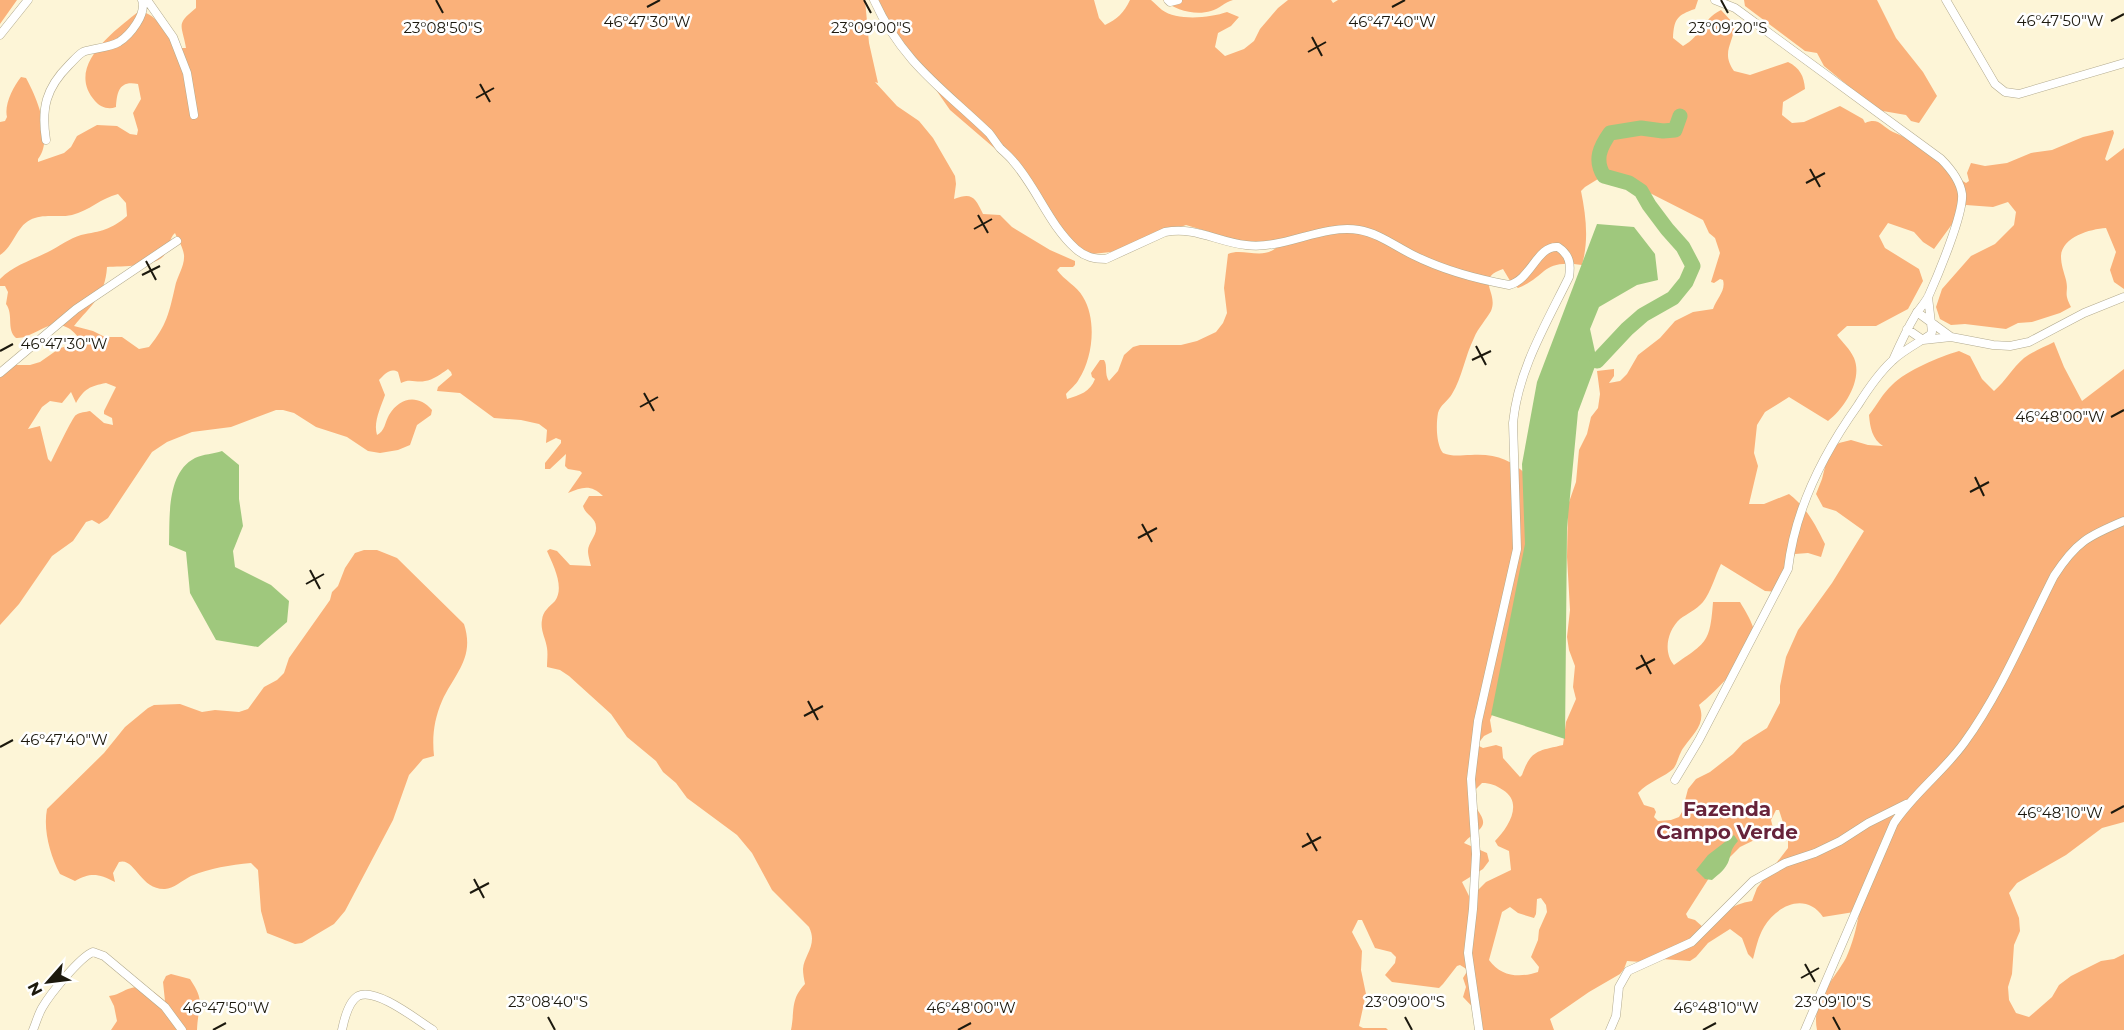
<svg xmlns="http://www.w3.org/2000/svg" width="2124" height="1030" font-family="Montserrat,sans-serif">
  <style>
    .forest { fill: #fab17a; fill-rule: evenodd }
    .water { fill: #9fc87d }
    .lines { fill: none; stroke-linecap: round; stroke-linejoin: round }
    .river { stroke: #9fc87d; stroke-width: 15 }
    .street-casing { stroke: #b2aa8e; stroke-width: 9 }
    .street { stroke: #fff; stroke-width: 8 }
    .ticks { fill: none; stroke: #1c190e; stroke-width: 2 }
    .labels { text-anchor: middle; stroke-width: 5; stroke-linejoin: round; paint-order: stroke }
    .neighbourhood-label { font-size: 20px; font-weight: bold; fill: #67233a; stroke: #fff }
    .ticks-label { font-size: 15px; text-anchor: middle; fill: #1c190e; stroke: #fff; stroke-width: 5; stroke-linejoin: round; paint-order: stroke }
  </style>
  <rect width="100%" height="100%" fill="#fdf5d7"/>
  <path class="forest" d="M0 0H17L0 24Z
    M196 0H865L869 43 878 83 875 82 897 106 919 121 933 138 955 176 956 184 954 199C972 192 975 197 983 214L1000 215 1012 227 1050 250 1075 261V265L1073 267H1060L1057 270C1064 280 1077 286 1083 297 1097 320 1093 357 1079 379 1076 385 1070 389 1066 394L1067 399C1080 395 1090 392 1095 379L1092 377 1091 373 1100 360H1104C1108 366 1104 374 1109 381L1118 371 1124 355 1133 347 1140 345H1181L1197 341 1216 332 1223 323 1227 313 1224 288 1228 254C1243 247 1262 261 1277 247L1239 241 1186 225 1111 252 1092 254 1076 248 1014 165 950 110 934 87 912 63 875 0H1094L1099 18 1105 25C1117 19 1124 13 1130 0H1151C1155 3 1158 7 1162 10 1177 21 1210 18 1227 12L1239 17 1231 26 1218 33 1215 47 1225 56 1244 49 1254 41 1260 29 1278 8 1288 0H1331L1333 3 1338 0H1698L1695 9C1677 15 1674 19 1673 38L1683 46C1702 36 1701 20 1721 10L1734 24C1735 43 1720 51 1734 71L1750 75 1788 62C1800 68 1804 76 1805 89L1783 102 1782 115 1792 123 1804 122 1840 106 1863 119 1865 123C1879 117 1881 126 1893 132 1907 138 1922 146 1934 155 1945 164 1954 176 1966 183L1969 181 1967 173 1971 163 1985 166 2007 163 2031 153 2052 150 2083 137 2113 130 2114 133 2105 159 2107 161 2124 148V289L2114 282 2110 270 2116 252 2106 228C2090 229 2062 237 2061 256 2061 265 2064 272 2066 280 2069 293 2063 292 2071 307L2060 313 2032 322 2018 323 2006 329 1965 324 1951 325 1940 319 1936 307 1942 289 1971 256 1995 244 2014 225 2016 212 2008 202 1993 207 1966 205 1934 249 1923 242 1914 232 1888 223 1879 236 1885 248 1919 269 1923 281 1908 309 1876 326H1847L1837 335C1842 342 1850 349 1854 358 1863 379 1845 408 1828 421L1789 397 1765 412 1757 425 1754 453 1758 466 1749 504H1764L1789 494C1807 508 1815 524 1825 544L1821 557 1808 553 1795 554 1786 580 1779 592 1765 591 1721 564C1715 576 1711 592 1703 602 1697 609 1687 614 1680 619 1667 631 1663 652 1674 665 1707 642 1710 643 1713 602H1740C1744 609 1750 618 1753 627 1759 650 1716 691 1699 705 1707 723 1693 734 1684 747 1679 753 1678 763 1673 769 1666 776 1648 782 1638 793L1644 805 1654 808 1656 812 1654 817 1658 821 1671 820 1679 817 1682 812 1688 789 1696 779 1710 772 1733 754 1743 743 1767 728 1780 703V686L1786 657 1798 630 1832 583 1864 531 1836 511 1823 507 1816 494 1822 479 1829 451 1839 443 1851 440 1868 445 1883 446C1872 439 1870 427 1869 415 1877 405 1883 393 1892 385 1907 370 1939 357 1959 351L1970 356 1982 379 1994 391C2006 381 2012 368 2024 358 2032 352 2044 347 2054 342L2064 367 2082 401 2124 369V822L2102 828 2066 855 2017 883 2009 893 2019 918 2020 931 2014 945 2012 974 2008 987 2009 1000 2016 1013 2029 1017 2052 997 2059 985 2071 976 2101 961 2114 959 2124 954V1030H1817C1811 1001 1833 981 1846 958 1852 945 1857 927 1859 913L1854 912 1823 917C1806 892 1777 905 1764 927 1758 937 1756 948 1753 959L1748 954 1742 938 1730 929 1708 943 1696 957 1690 961 1662 959 1641 962 1627 961 1624 969 1620 974 1589 992 1550 1019 1554 1030H1481C1486 1017 1471 1006 1463 997L1466 987 1463 978 1468 970 1460 965 1457 966 1443 984 1439 988 1392 982 1385 975 1395 963 1396 957 1391 952 1375 948 1362 920H1358L1352 932 1362 951 1361 970 1366 994 1359 1026 1363 1028H1386L1388 1030H791C795 1010 790 1000 805 984 804 979 803 974 803 969 804 955 818 945 809 927L772 890 752 853 737 835 687 798 676 783 663 772 656 761 627 737 611 714 569 676 560 670 547 667C547 661 548 654 547 648 546 639 540 630 542 620 543 611 549 607 555 601 565 587 553 565 547 551L550 549 557 551 570 565 591 566C590 562 588 555 588 551 588 542 597 536 596 527 596 517 585 515 583 506L589 496H603C591 484 582 487 568 493L582 473 580 471 568 469 565 466 566 454 550 469H545V463L561 443V440L556 438 546 443 547 430 539 424 521 420 494 418 460 393 437 391 438 387 452 375 451 372 448 369C441 374 433 380 425 381 416 383 410 378 401 383L398 372C390 367 384 375 379 380L385 395C381 407 373 422 377 435 385 431 385 422 389 415 400 397 418 394 432 410L431 415 417 425 410 445 398 450 380 453 368 451 347 437 316 427 294 413 283 410H276L231 427 192 432 167 442 152 452 108 518 99 524 92 520 86 522 73 541 52 556 19 604 0 625V370L11 365H30L40 362 60 348 76 344 81 340C77 336 72 329 66 327 48 318 33 339 16 338 6 329 14 315 6 304L8 292 5 286H0V279C14 265 30 261 48 252 58 247 70 238 81 235 101 231 111 230 127 216L126 203 118 194C101 198 89 211 72 215 58 218 43 213 30 220 16 227 14 246 0 255V122L5 121 7 117C4 105 13 87 21 77L26 78C37 98 54 139 38 159V162L64 153 71 147 77 136 97 125 117 126 130 134 137 135 138 130 133 113 141 99 138 84C119 80 117 92 116 107 108 110 100 107 95 101 64 66 116 30 139 11 159 14 166 36 181 48H186C182 24 175 25 196 8ZM1598 179H1612L1638 187 1703 220 1709 233 1715 238 1720 253 1711 282 1714 283 1720 279 1723 280C1726 291 1717 298 1713 309L1693 312 1675 321 1660 338 1638 355 1627 374 1620 381 1609 383 1614 376V369L1597 371 1600 394 1598 408 1591 417 1587 434 1579 450 1576 482 1568 505 1567 557 1570 610 1567 637 1569 650 1575 666 1573 687 1576 699 1566 722 1563 745C1539 751 1531 749 1522 775L1520 777 1503 758 1502 747 1496 745 1483 748 1477 745 1484 736 1492 732 1490 720 1492 715 1505 710 1536 486C1518 463 1501 453 1471 455 1461 455 1453 457 1443 453 1436 444 1436 424 1438 413 1440 405 1448 401 1452 394 1462 378 1465 356 1474 338 1478 328 1486 320 1491 311 1499 292 1474 279 1503 269L1512 284 1518 288C1548 276 1541 259 1582 265 1589 240 1586 216 1581 191L1585 187ZM175 233C178 240 183 247 184 255 185 266 177 276 175 287 169 313 167 325 149 347L139 349 122 337H105L93 331 74 326C91 305 105 297 107 267 121 266 158 267 165 254 170 247 169 238 175 233ZM106 383 116 387 104 411V414L112 418 113 425 104 423 90 411C86 412 80 412 76 415 73 416 55 454 51 462L48 459 40 426 28 429 42 407 50 401 62 403 71 392 76 403C84 389 90 386 106 383ZM1482 783C1491 783 1495 785 1503 790 1524 803 1508 828 1495 841L1498 846 1509 851 1511 870 1486 882 1470 898 1462 882 1483 869 1489 861 1487 853 1464 843C1469 836 1474 835 1479 830 1488 822 1480 815 1476 807 1474 803 1474 798 1473 792ZM1776 810H1779L1788 838V848L1757 888 1752 901C1731 904 1719 915 1704 928L1695 920 1688 918 1686 914 1709 878 1740 847 1771 832 1773 828 1771 820ZM1541 898 1546 905 1547 912 1539 930 1538 940 1531 957 1539 967 1538 972C1520 978 1501 977 1489 960L1502 912 1510 907 1518 913 1534 918 1536 914 1537 899Z
    M1163 0H1233C1225 2 1219 9 1211 11 1195 16 1175 10 1163 0Z
    M1744 0H1877L1896 38 1923 72 1937 96 1919 123 1911 121 1906 115 1877 110 1850 91 1846 84 1824 66 1817 53 1805 51 1745 6Z
    M364 550H377L397 558 464 624C475 658 455 673 442 701 434 720 432 736 434 756L423 759 409 775 393 820 345 911 334 924 302 943 295 944 267 933 261 911 258 870 251 863C230 865 210 868 191 876 183 880 173 889 165 889 140 890 135 857 119 862L113 873 115 882C99 874 91 872 75 881L60 874C50 855 43 830 47 809L104 753 125 727 148 708 154 705 180 704 202 712 215 710 239 712 248 709 264 687 277 680 284 673 289 658 330 600 332 592 338 586 345 568 355 553Z
    M171 974 190 979C206 1003 198 1004 197 1030H111L117 1021 114 1006 109 996C117 995 121 992 128 989 143 983 154 991 165 1001L163 982 166 976Z"/>
  <path class="water" d="M1597 224 1634 227 1655 254 1658 280 1637 285 1599 307 1590 329 1597 361 1578 412 1567 528 1565 739 1491 715 1525 544 1522 464 1537 382Z
    M222 451 239 465V499L243 526 233 551 235 567 271 585 289 601 287 622 258 647 216 640 190 593 186 552 169 545C170 518 166 473 195 458 203 454 214 454 222 451Z
    M1734 835 1738 841C1731 849 1732 850 1729 860 1726 869 1719 874 1712 880L1705 879 1696 870 1708 855Z"/>
  <g class="lines">
    <path class="river" d="M1597 361 1627 329 1643 315 1673 298 1686 282 1693 266 1683 247 1667 229 1649 205 1641 191 1629 183 1604 176C1594 160 1600 147 1610 133L1641 128 1663 131 1675 130 1680 116"/>
    <defs>
      <path id="street" d="M147 0 173 37 187 73 194 115
        M874 0C902 62 942 88 989 133 993 138 996 143 1000 148 1004 152 1009 156 1013 161 1037 188 1049 225 1076 249 1085 257 1094 259 1106 259L1165 232C1195 226 1217 242 1246 245 1284 250 1321 224 1359 230 1378 233 1395 246 1413 255 1443 270 1476 279 1509 285 1531 280 1537 245 1558 247 1570 255 1571 264 1569 277 1546 324 1518 370 1513 423L1517 549 1478 721 1471 779 1476 854 1473 909 1468 953 1479 1030
        M1168 0 1170 2 1178 0
        M1715 0 1735 8 1941 159C1951 169 1960 180 1962 194 1964 213 1938 275 1929 295 1926 302 1920 308 1916 314 1907 329 1900 344 1893 360
        M1946 0 1995 84 2005 92 2019 94 2124 63
        M0 35 28 0
        M46 140C41 108 46 88 69 65 74 60 78 55 83 52 94 48 109 48 119 42 130 35 147 14 142 0
        M1917 312 1951 337
        M1907 329 1923 340 1951 337 1993 345 2010 346 2029 342 2084 313 2124 297
        M0 373 76 309 177 241
        M1675 780 1699 740 1788 569C1795 508 1823 454 1858 405 1868 389 1878 374 1892 361 1902 351 1918 343 1930 335L1932 332 1928 297
        M33 1030C36 1023 38 1015 42 1008 50 994 80 957 93 952L104 956 165 1007 182 1030
        M342 1030C344 1020 348 1002 358 996 376 987 417 1020 433 1030
        M1610 1030 1616 1016 1619 987 1628 971 1692 942 1753 881 1785 863 1815 853 1840 841 1868 823 1906 804
        M1805 1030 1894 823C1914 793 1943 772 1964 743 2001 692 2026 631 2054 576 2076 542 2088 536 2124 521"/>
    </defs>
    <use href="#street" class="street-casing"/>
    <use href="#street" class="street"/>
  </g>
  <path class="ticks" d="M436 0 443 13M864 0 871 13M1721 0 1728 13M647 7 660 0M1392 7 1405 0M2111 21 2124 14M1312 37 1322 56M1308 52 1326 42M480 84 490 102M476 98 494 88M1810 169 1820 187M1806 183 1825 173M978 215 988 233M974 229 992 219M146 261 156 280M142 275 160 266M1476 346 1486 365M0 351 13 344M1472 360 1491 351M644 393 654 411M640 407 658 397M2111 417 2124 410M1975 477 1984 496M1970 492 1989 482M1142 524 1152 542M1138 538 1157 528M310 570 320 589M306 584 324 574M1641 655 1651 674M1636 669 1655 659M808 701 818 720M804 716 823 706M0 747 13 740M2111 813 2124 806M1307 833 1317 851M1302 847 1321 837M474 879 484 898M470 893 489 883M1805 964 1815 982M1801 978 1819 968M548 1017 555 1030M1405 1017 1412 1030M1833 1017 1840 1030M213 1030 226 1023M958 1030 971 1023M1703 1030 1716 1023"/>
  <g class="labels">
    <g class="neighbourhood-label">
      <text x="1727" y="816">Fazenda<tspan x="1727" dy="23">Campo Verde</tspan></text>
    </g>
  </g>
  <g class="ticks-label">
    <text x="2060" y="26">46°47'50"W</text>
    <text x="647" y="27">46°47'30"W</text>
    <text x="1392" y="27">46°47'40"W</text>
    <text x="443" y="33">23°08'50"S</text>
    <text x="871" y="33">23°09'00"S</text>
    <text x="1728" y="33">23°09'20"S</text>
    <text x="64" y="349">46°47'30"W</text>
    <text x="2060" y="422">46°48'00"W</text>
    <text x="64" y="745">46°47'40"W</text>
    <text x="2060" y="818">46°48'10"W</text>
    <text x="548" y="1007">23°08'40"S</text>
    <text x="1405" y="1007">23°09'00"S</text>
    <text x="1833" y="1007">23°09'10"S</text>
    <text x="226" y="1013">46°47'50"W</text>
    <text x="971" y="1013">46°48'00"W</text>
    <text x="1716" y="1013">46°48'10"W</text>
  </g>
  <g transform="translate(48 982) rotate(242)" stroke="#ffffff" stroke-width="4.5" paint-order="stroke">
  <path d="M0-4.5L10 22L0 15L-10 22Z" fill="#1c190e"/>
  <text y="-9" font-size="16" font-weight="bold" text-anchor="middle" fill="#1c190e">N</text>
  </g>
</svg>
